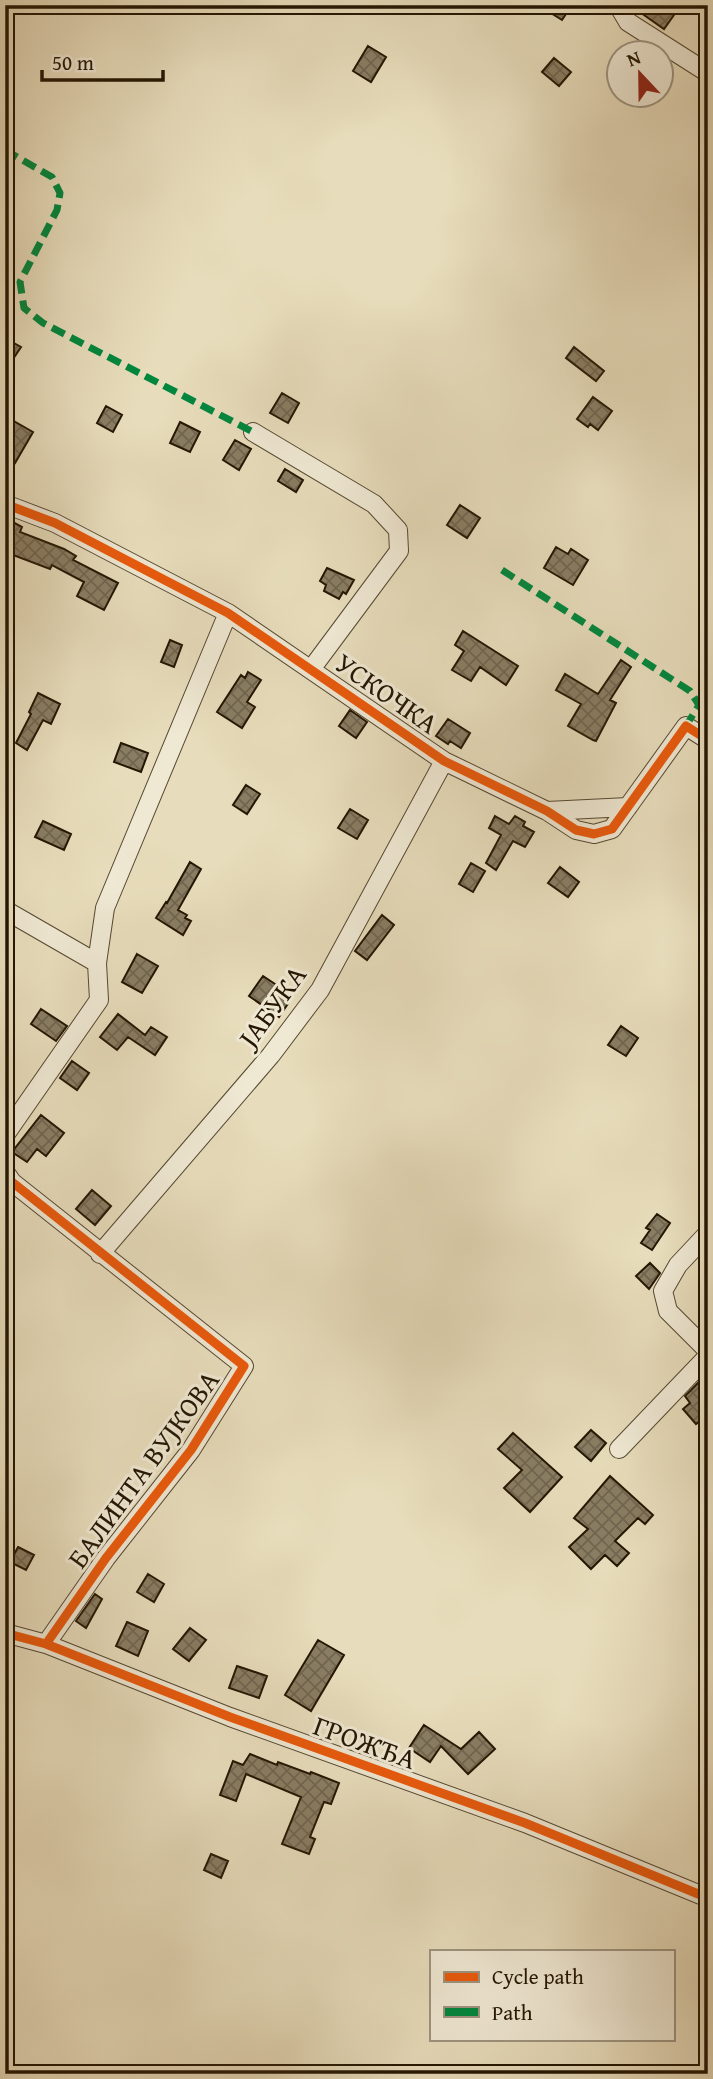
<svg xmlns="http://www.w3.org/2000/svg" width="713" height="2079" font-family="'Gentium Book Plus',serif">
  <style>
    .building { fill: url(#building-cross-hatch); stroke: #241603; stroke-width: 2 }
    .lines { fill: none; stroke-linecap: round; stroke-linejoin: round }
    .street-casing { stroke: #554831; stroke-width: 20 }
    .street { stroke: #efe8d3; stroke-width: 18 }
    .quiet { stroke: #00873e; stroke-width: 7; stroke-dasharray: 14 7; stroke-linecap: butt }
    .cycleway-casing { stroke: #efe8d3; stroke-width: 13 }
    .cycleway { stroke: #e8590c; stroke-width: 9 }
    .labels { text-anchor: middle; stroke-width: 6; stroke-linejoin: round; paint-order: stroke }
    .street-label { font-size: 28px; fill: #241603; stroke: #efe8d3 }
  </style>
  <defs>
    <pattern id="building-cross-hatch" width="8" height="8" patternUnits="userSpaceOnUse" patternTransform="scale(1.75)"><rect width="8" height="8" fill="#897d63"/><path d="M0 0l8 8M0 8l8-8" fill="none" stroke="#70654f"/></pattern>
  </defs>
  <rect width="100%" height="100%" fill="#e7dcbb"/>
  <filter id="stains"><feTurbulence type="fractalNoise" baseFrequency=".00286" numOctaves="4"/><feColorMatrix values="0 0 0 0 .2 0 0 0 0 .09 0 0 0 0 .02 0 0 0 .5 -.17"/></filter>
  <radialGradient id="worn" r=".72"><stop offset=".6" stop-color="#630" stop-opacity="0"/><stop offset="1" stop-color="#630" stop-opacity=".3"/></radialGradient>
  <path class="building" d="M538 5H572L562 20Z
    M651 5H681L664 29 644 15Z
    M368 46 386 57 371 82 353 71Z
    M554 58 571 72 559 86 542 72Z
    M5 338 21 347 5 371Z
    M574 347 604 371 596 381 566 358Z
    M282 393 299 403 288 423 270 413Z
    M593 397 612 411 598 430 590 424 588 427 577 419Z
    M106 406 122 415 113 432 97 423Z
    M5 416 33 432 15 463 5 457Z
    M180 422 200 432 190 452 170 443Z
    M235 440 251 449 239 470 223 460Z
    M285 469 303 480 296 492 278 481Z
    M460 505 480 518 467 538 447 525Z
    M9 520 22 527 20 532 64 549 76 556 73 560 118 583 104 610 77 596 84 582 52 565 50 569 8 553 5 559V526Z
    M556 547 568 554 571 549 588 560 573 585 544 568Z
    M327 568 354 580 346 594 343 592 339 599 324 591 326 585 320 581Z
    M463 631 518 666 506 685 480 667 471 681 452 670 464 651 455 645Z
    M170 640 182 645 174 667 161 662Z
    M621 660 631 667 610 700 616 703 596 741 593 740 568 726 581 704 556 690 565 674 598 694Z
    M248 672 261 680 247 702 255 707 242 728 217 712 241 675 245 678Z
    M38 693 60 704 51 724 43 720 27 750 16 743 31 714 29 712Z
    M350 710 367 722 356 738 339 726Z
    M448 719 470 733 461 748 450 741 448 744 436 736Z
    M121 743 148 753 141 772 114 762Z
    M246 785 260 794 247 814 233 805Z
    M350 809 368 820 357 839 338 828Z
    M495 816 509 824 515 816 525 822 523 826 534 832 525 847 513 841 496 870 486 863 501 835 489 828Z
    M43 821 71 834 64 850 35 837Z
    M190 862 201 869 178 910 187 915 185 918 191 921 183 935 156 918 166 902 167 903Z
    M471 863 485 871 473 892 459 884Z
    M560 867 579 882 568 897 548 883Z
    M382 915 394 925 367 960 355 951Z
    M137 954 158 966 142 993 122 982Z
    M263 976 293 996 279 1017 249 996Z
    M41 1009 67 1026 56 1041 31 1024Z
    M118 1014 145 1035 151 1027 167 1037 155 1055 128 1037 117 1050 100 1037Z
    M621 1026 638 1038 626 1056 608 1045Z
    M72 1061 89 1073 77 1090 60 1078Z
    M41 1115 64 1133 46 1156 37 1149 27 1162 12 1152Z
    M92 1190 111 1206 95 1225 76 1209Z
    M657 1214 670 1223 652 1250 641 1243 650 1230 646 1228Z
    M650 1263 660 1273 649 1289 636 1276Z
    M708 1373V1414L696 1424 683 1409 690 1403 685 1396Z
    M591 1430 606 1443 591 1461 575 1447Z
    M513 1433 562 1477 530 1512 504 1488 522 1470 498 1449Z
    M610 1476 653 1515 645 1524 638 1518 615 1541 629 1553 617 1566 605 1555 591 1569 569 1547 588 1529 574 1518Z
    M18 1547 34 1555 26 1570 10 1562Z
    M148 1574 164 1584 154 1602 137 1592Z
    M95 1594 102 1599 86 1628 76 1621Z
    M127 1622 148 1631 138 1656 116 1646Z
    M190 1628 206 1640 189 1661 173 1649Z
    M318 1640 344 1655 311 1711 285 1695Z
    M237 1666 267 1676 259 1698 229 1688Z
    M424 1725 461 1749 479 1732 495 1749 468 1774 441 1746 430 1762 409 1748Z
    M250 1754 277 1765 278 1762 310 1774 311 1772 339 1783 331 1804 324 1802 310 1837 315 1839 309 1854 282 1844 301 1797 246 1774 236 1801 220 1795 233 1761 243 1765Z
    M211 1854 228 1861 221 1878 204 1870Z"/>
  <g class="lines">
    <defs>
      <path id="street" d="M618 5 628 22 708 73
        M253 432 374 504 398 530 399 551 312 668
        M5 504 55 523 228 613 444 761 547 811 576 830 594 834 612 829 686 726 708 740
        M547 811 628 807
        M5 910 97 963
        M5 1135 99 1000 97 963 105 908 228 613
        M5 1172 12 1182 244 1366 191 1450 106 1558 46 1644
        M708 1233 678 1265 663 1291 668 1311 708 1351
        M100 1254 271 1055 320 990 444 761
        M619 1449 708 1356
        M5 1633 46 1644 230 1717 525 1823 708 1898"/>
    </defs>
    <use href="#street" class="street-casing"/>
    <use href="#street" class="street"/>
    <path class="quiet" d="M5 150 52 177 60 193 57 210 20 282 24 308 43 323 253 432
      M502 570 690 691 699 705 686 726"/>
    <defs>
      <path id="cycleway" d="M5 504 55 523 228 613 444 761 547 811 576 830 594 834 612 829 686 726 708 740
        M5 1172 12 1182 244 1366 191 1450 106 1558 46 1644
        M5 1633 46 1644 230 1717 525 1823 708 1898"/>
    </defs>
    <use href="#cycleway" class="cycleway-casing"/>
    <use href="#cycleway" class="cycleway"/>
  </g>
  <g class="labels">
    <g class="street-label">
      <text transform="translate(387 693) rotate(35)" y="10">УСКОЧКА</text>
      <text transform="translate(272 1006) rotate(-54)" y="10">ЈАБУКА</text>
      <text transform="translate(143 1469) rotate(-54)" y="10">БАЛИНТА ВУЈКОВА</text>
      <text transform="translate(365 1742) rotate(20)" y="10">ГРОЖЂА</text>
    </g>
  </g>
  <rect width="713" height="2079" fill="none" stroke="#e7dcbb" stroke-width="28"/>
  <rect x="7" y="7" width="699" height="2065" fill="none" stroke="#241603" stroke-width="3.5"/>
  <rect x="14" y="14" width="685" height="2051" fill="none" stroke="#241603" stroke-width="2"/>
  <rect x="430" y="1950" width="245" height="91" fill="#efe8d3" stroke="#9e9480" stroke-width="2"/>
  <rect x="444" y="1972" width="35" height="10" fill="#e8590c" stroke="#9e9480" stroke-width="2"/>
  <text x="492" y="1984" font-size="21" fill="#241603">Cycle path</text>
  <rect x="444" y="2007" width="35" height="10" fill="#00873e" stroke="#9e9480" stroke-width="2"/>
  <text x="492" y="2020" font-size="21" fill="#241603">Path</text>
  <g transform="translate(640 74) rotate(338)"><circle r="33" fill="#efe8d3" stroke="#9e9480" stroke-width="2"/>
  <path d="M0-5L12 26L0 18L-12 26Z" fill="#8f2418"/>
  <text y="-10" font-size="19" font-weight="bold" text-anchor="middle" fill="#241603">N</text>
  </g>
  <path d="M42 70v10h121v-10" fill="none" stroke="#241603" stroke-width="3.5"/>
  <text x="52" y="70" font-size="21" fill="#241603" stroke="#efe8d3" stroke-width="5" paint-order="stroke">50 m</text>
  <rect width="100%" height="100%" filter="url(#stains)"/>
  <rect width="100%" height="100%" fill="url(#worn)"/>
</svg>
